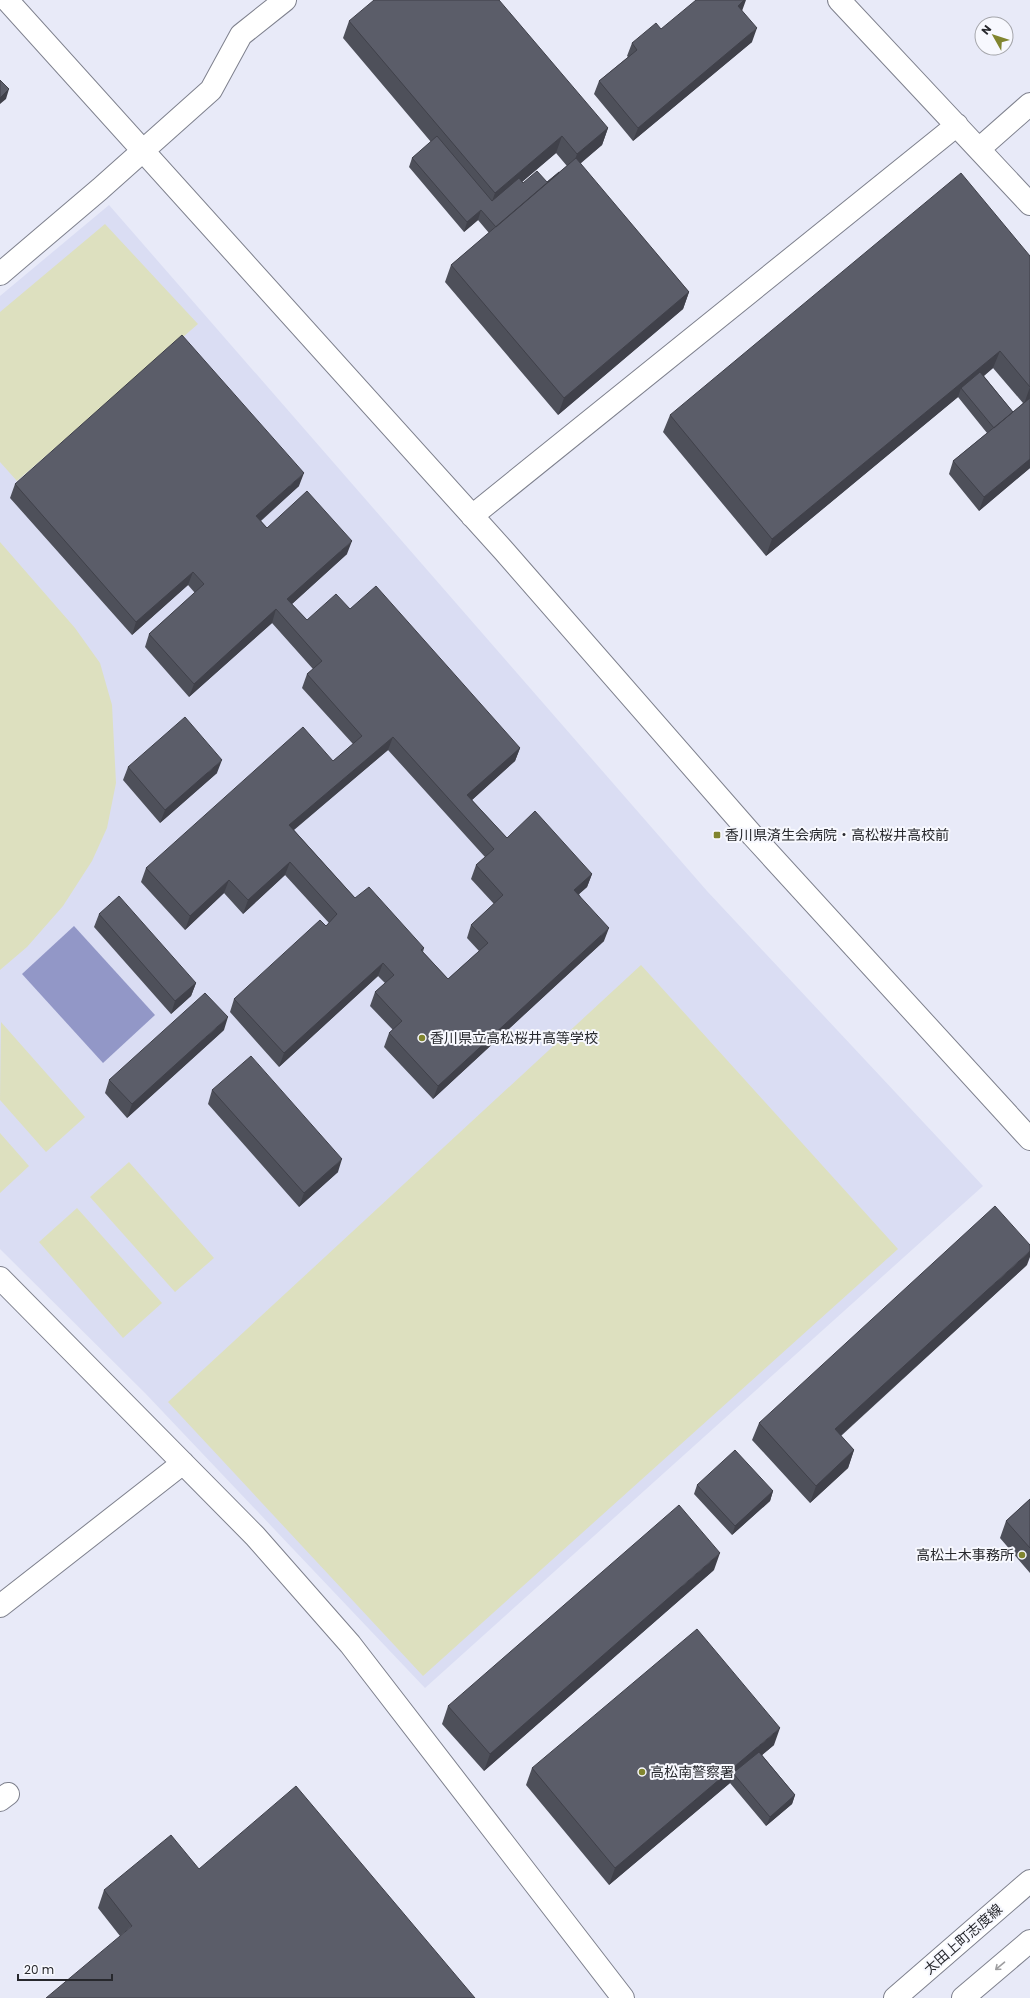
<svg xmlns="http://www.w3.org/2000/svg" width="1030" height="1998" font-family="Poppins,'Noto Sans JP',sans-serif">
  <style>
    .built { fill: #daddf3 }
    .grass { fill: #dde0bf }
    .water { fill: #9297c7 }
    .lines { fill: none; stroke-linecap: round; stroke-linejoin: round }
    .minor-casing { stroke: #7e808d; stroke-width: 24 }
    .major-casing { stroke: #7e808d; stroke-width: 24 }
    .minor { stroke: #fff; stroke-width: 22 }
    .major { stroke: #fff; stroke-width: 22 }
    .wall { fill: #4e505a; fill-rule: evenodd }
    .shaded-wall { fill: #40414a }
    .building { fill: #5b5d69; stroke: #40414a; fill-rule: evenodd }
    .oneway { stroke: #9e9ea0 }
    .poi-dot { fill: #81852f; stroke: #f7f8fe; stroke-width: 1.5 }
    .labels { text-anchor: middle; stroke-width: 4; stroke-linejoin: round; paint-order: stroke }
    .poi-label { font-size: 14px; fill: #27282d; stroke: #f7f8fe; text-anchor: start }
    .street-label { font-size: 14px; fill: #27282d; stroke: #f7f8fe }
  </style>
  <rect width="100%" height="100%" fill="#e8eaf8"/>
  <path class="built" d="M109 205 707 891 983 1186 425 1688 145 1393 0 1249V296Z"/>
  <path class="grass" d="M105 224 198 324 17 481 0 462V312Z
    M0 542 75 628 100 663 112 705 116 783 107 828 92 861 63 906 27 947 0 970Z
    M641 965 898 1249 423 1676 168 1402Z
    M1 1022 85 1117 46 1152 0 1100Z
    M0 1133 29 1166 0 1193Z
    M129 1162 214 1258 175 1292 90 1197Z
    M77 1208 162 1303 123 1338 39 1242Z"/>
  <path class="water" d="M74 926 155 1015 103 1063 22 974Z"/>
  <g class="lines">
    <defs>
      <path id="minor" d="M7 0 504 551 753 836 1030 1139
        M839 0 1030 204
        M979 149 1030 104
        M0 274 100 189 211 90 241 35 285 0
        M472 516 957 125
        M0 1278 255 1536 350 1644 623 1998
        M0 1606 183 1463
        M0 1800 8 1794"/>
      <path id="major" d="M895 1998 1030 1881
        M963 1998 1030 1941"/>
    </defs>
    <use href="#minor" class="minor-casing"/>
    <use href="#major" class="major-casing"/>
    <use href="#minor" class="minor"/>
    <use href="#major" class="major"/>
  </g>
  <path class="wall" d="M742 11 752 42 633 141 594 94 599 81 628 57 627 56 632 43 661 29Z
    M349 21 608 128 602 145 580 164 689 292 683 309 558 415 445 282 451 265 489 233 478 220 464 232 409 167 412 158 431 142 343 38ZM556 153 567 166 547 182 523 183 522 182Z
    M1030 256V468L979 511 949 474 953 461 987 433 958 397 766 556 663 432 670 415ZM993 368 1023 403 1013 412 984 376Z
    M15 484 299 486 261 521 267 528 347 554 292 604 307 620 350 609 520 748 515 761 472 800 507 838 592 874 587 887 579 894 604 941 433 1099 384 1047 389 1033 393 1030 370 1006 375 992 385 983 378 976 279 1067 230 1012 234 999 326 926 329 923 285 875 243 914 224 893 185 930 141 882 146 868 333 761 353 744 302 688 307 674 313 669 272 623 189 697 145 647 149 634 195 593 188 585 132 635 10 498ZM388 750 485 857 476 865 471 879 494 904 471 925 467 938 479 951 448 979 423 952 424 948 355 898 294 830Z
    M128 767 217 773 160 823 123 780Z
    M99 914 196 983 191 996 171 1014 94 927Z
    M224 1030 127 1118 105 1093 109 1080Z
    M212 1090 338 1172 299 1207 208 1104Z
    M1027 1265 841 1436 854 1450 848 1468 810 1503 752 1440 759 1423Z
    M697 1485 773 1491 770 1501 732 1535 694 1494Z
    M1030 1499V1573L1000 1538 1006 1521Z
    M714 1570 484 1771 442 1724 448 1706Z
    M774 1745 762 1755 795 1795 792 1804 766 1826 730 1783 609 1885 526 1785 532 1768Z
    M199 1869 120 1936 98 1908 104 1890Z"/>
  <path class="shaded-wall" d="M744 0H746L742 11 733 19 738 6Z
    M757 28 752 42 633 141 638 128Z
    M9 89 6 99 0 104V98Z
    M608 128 602 145 571 171 577 154Z
    M562 136 556 153 489 210 495 193Z
    M481 210 478 220 464 232 467 222Z
    M689 292 683 309 558 415 564 398Z
    M1000 351 993 368 964 392 961 388 958 397 766 556 772 539Z
    M1030 387V399L1024 404Z
    M1030 459V468L979 511 984 497Z
    M304 473 299 486 251 529 256 516Z
    M352 541 347 554 282 613 287 599Z
    M193 572 188 585 132 635 136 622Z
    M276 609 272 623 189 697 194 684Z
    M393 737 388 750 284 838 289 825Z
    M520 748 515 761 462 809 467 795Z
    M222 760 217 773 160 823 165 810Z
    M290 862 285 875 243 914 248 900Z
    M592 874 587 887 569 903 574 890Z
    M229 880 224 893 185 930 190 916Z
    M609 928 604 941 433 1099 438 1086Z
    M383 963 378 976 279 1067 284 1053Z
    M196 983 191 996 171 1014 175 1001Z
    M228 1017 224 1030 127 1118 132 1104Z
    M342 1159 338 1172 299 1207 304 1193Z
    M1030 1251V1257L1027 1265 829 1446 835 1429Z
    M854 1450 848 1468 810 1503 816 1486Z
    M773 1491 770 1501 732 1535 735 1526Z
    M720 1553 714 1570 484 1771 490 1754Z
    M780 1728 774 1745 736 1777 733 1773 730 1783 609 1885 615 1868Z
    M795 1795 792 1804 766 1826 770 1817Z"/>
  <path class="building" d="M374 0H499L608 128 577 154 562 136 495 193 349 21Z
    M696 0H744L738 6 757 28 638 128 599 81 637 50 632 43 656 23 661 29Z
    M0 80 9 89 0 98Z
    M437 136 492 201 519 178 523 183 537 171 547 182 559 172V173L496 227 481 210 467 222 412 158Z
    M576 158 689 292 564 398 451 265Z
    M961 173 1030 256V387L1000 351 772 539 670 415Z
    M182 335 304 473 256 516 267 528 307 491 352 541 287 599 307 620 336 594 350 609 376 586 520 748 467 795 507 838 535 811 592 874 574 890 609 928 438 1086 389 1033 402 1021 375 992 394 975 383 963 284 1053 234 999 320 920 326 926 337 914 290 862 248 900 229 880 190 916 146 868 303 727 333 761 362 736 307 674 322 661 276 609 194 684 149 634 204 584 193 572 136 622 15 484ZM393 737 494 849 476 865 503 895 471 925 488 943 448 979 421 950 424 948 369 887 355 898 289 825Z
    M980 372 1013 412 994 428 961 388Z
    M1030 398V459L984 497 953 461Z
    M185 717 222 760 165 810 128 767Z
    M119 896 196 983 175 1001 99 914Z
    M205 993 228 1017 132 1104 109 1080Z
    M251 1056 342 1159 304 1193 212 1090Z
    M995 1206 1030 1245V1251L835 1429 854 1450 816 1486 759 1423Z
    M735 1450 773 1491 735 1526 697 1485Z
    M1030 1499V1548L1006 1521Z
    M679 1505 720 1553 490 1754 448 1706Z
    M697 1629 780 1728 615 1868 532 1768Z
    M759 1752 795 1795 770 1817 733 1773Z
    M296 1786 475 1998H46L132 1926 104 1890 171 1835 199 1869Z"/>
  <defs><path id="oneway-shaft" d="M-6 0H5M1.5-3L5.5 0L1.5 3" fill="none" stroke-width="1.6" stroke-linecap="round" stroke-linejoin="round"/></defs>
  <use class="oneway" href="#oneway-shaft" transform="translate(1000 1966) rotate(140)"/>
  <g class="poi-dot">
    <rect x="713" y="831" width="8" height="8" rx="2"/>
    <circle cx="422" cy="1038" r="4"/>
    <circle cx="1022" cy="1555" r="4"/>
    <circle cx="642" cy="1772" r="4"/>
  </g>
  <g class="labels">
    <g class="poi-label">
      <text x="725" y="840">香川県済生会病院・高松桜井高校前</text>
      <text x="430" y="1043">香川県立高松桜井高等学校</text>
      <text x="1014" y="1560" text-anchor="end">高松土木事務所</text>
      <text x="650" y="1777">高松南警察署</text>
    </g>
    <g class="street-label">
      <text transform="translate(963 1939) rotate(-41)" y="5">太田上町志度線</text>
    </g>
  </g>
  <g transform="translate(994 36) rotate(309)"><circle r="19" fill="#f7f8fe" stroke="#a4a5aa"/>
  <path d="M0-3L7 15L0 10L-7 15Z" fill="#81852f"/>
  <text y="-6" font-size="11" font-weight="bold" text-anchor="middle" fill="#27282d">N</text>
  </g>
  <path d="M18 1974v6h94v-6" fill="none" stroke="#27282d" stroke-width="2"/>
  <text x="24" y="1974" font-size="12" fill="#27282d" stroke="#f7f8fe" stroke-width="3" paint-order="stroke">20 m</text>
</svg>
